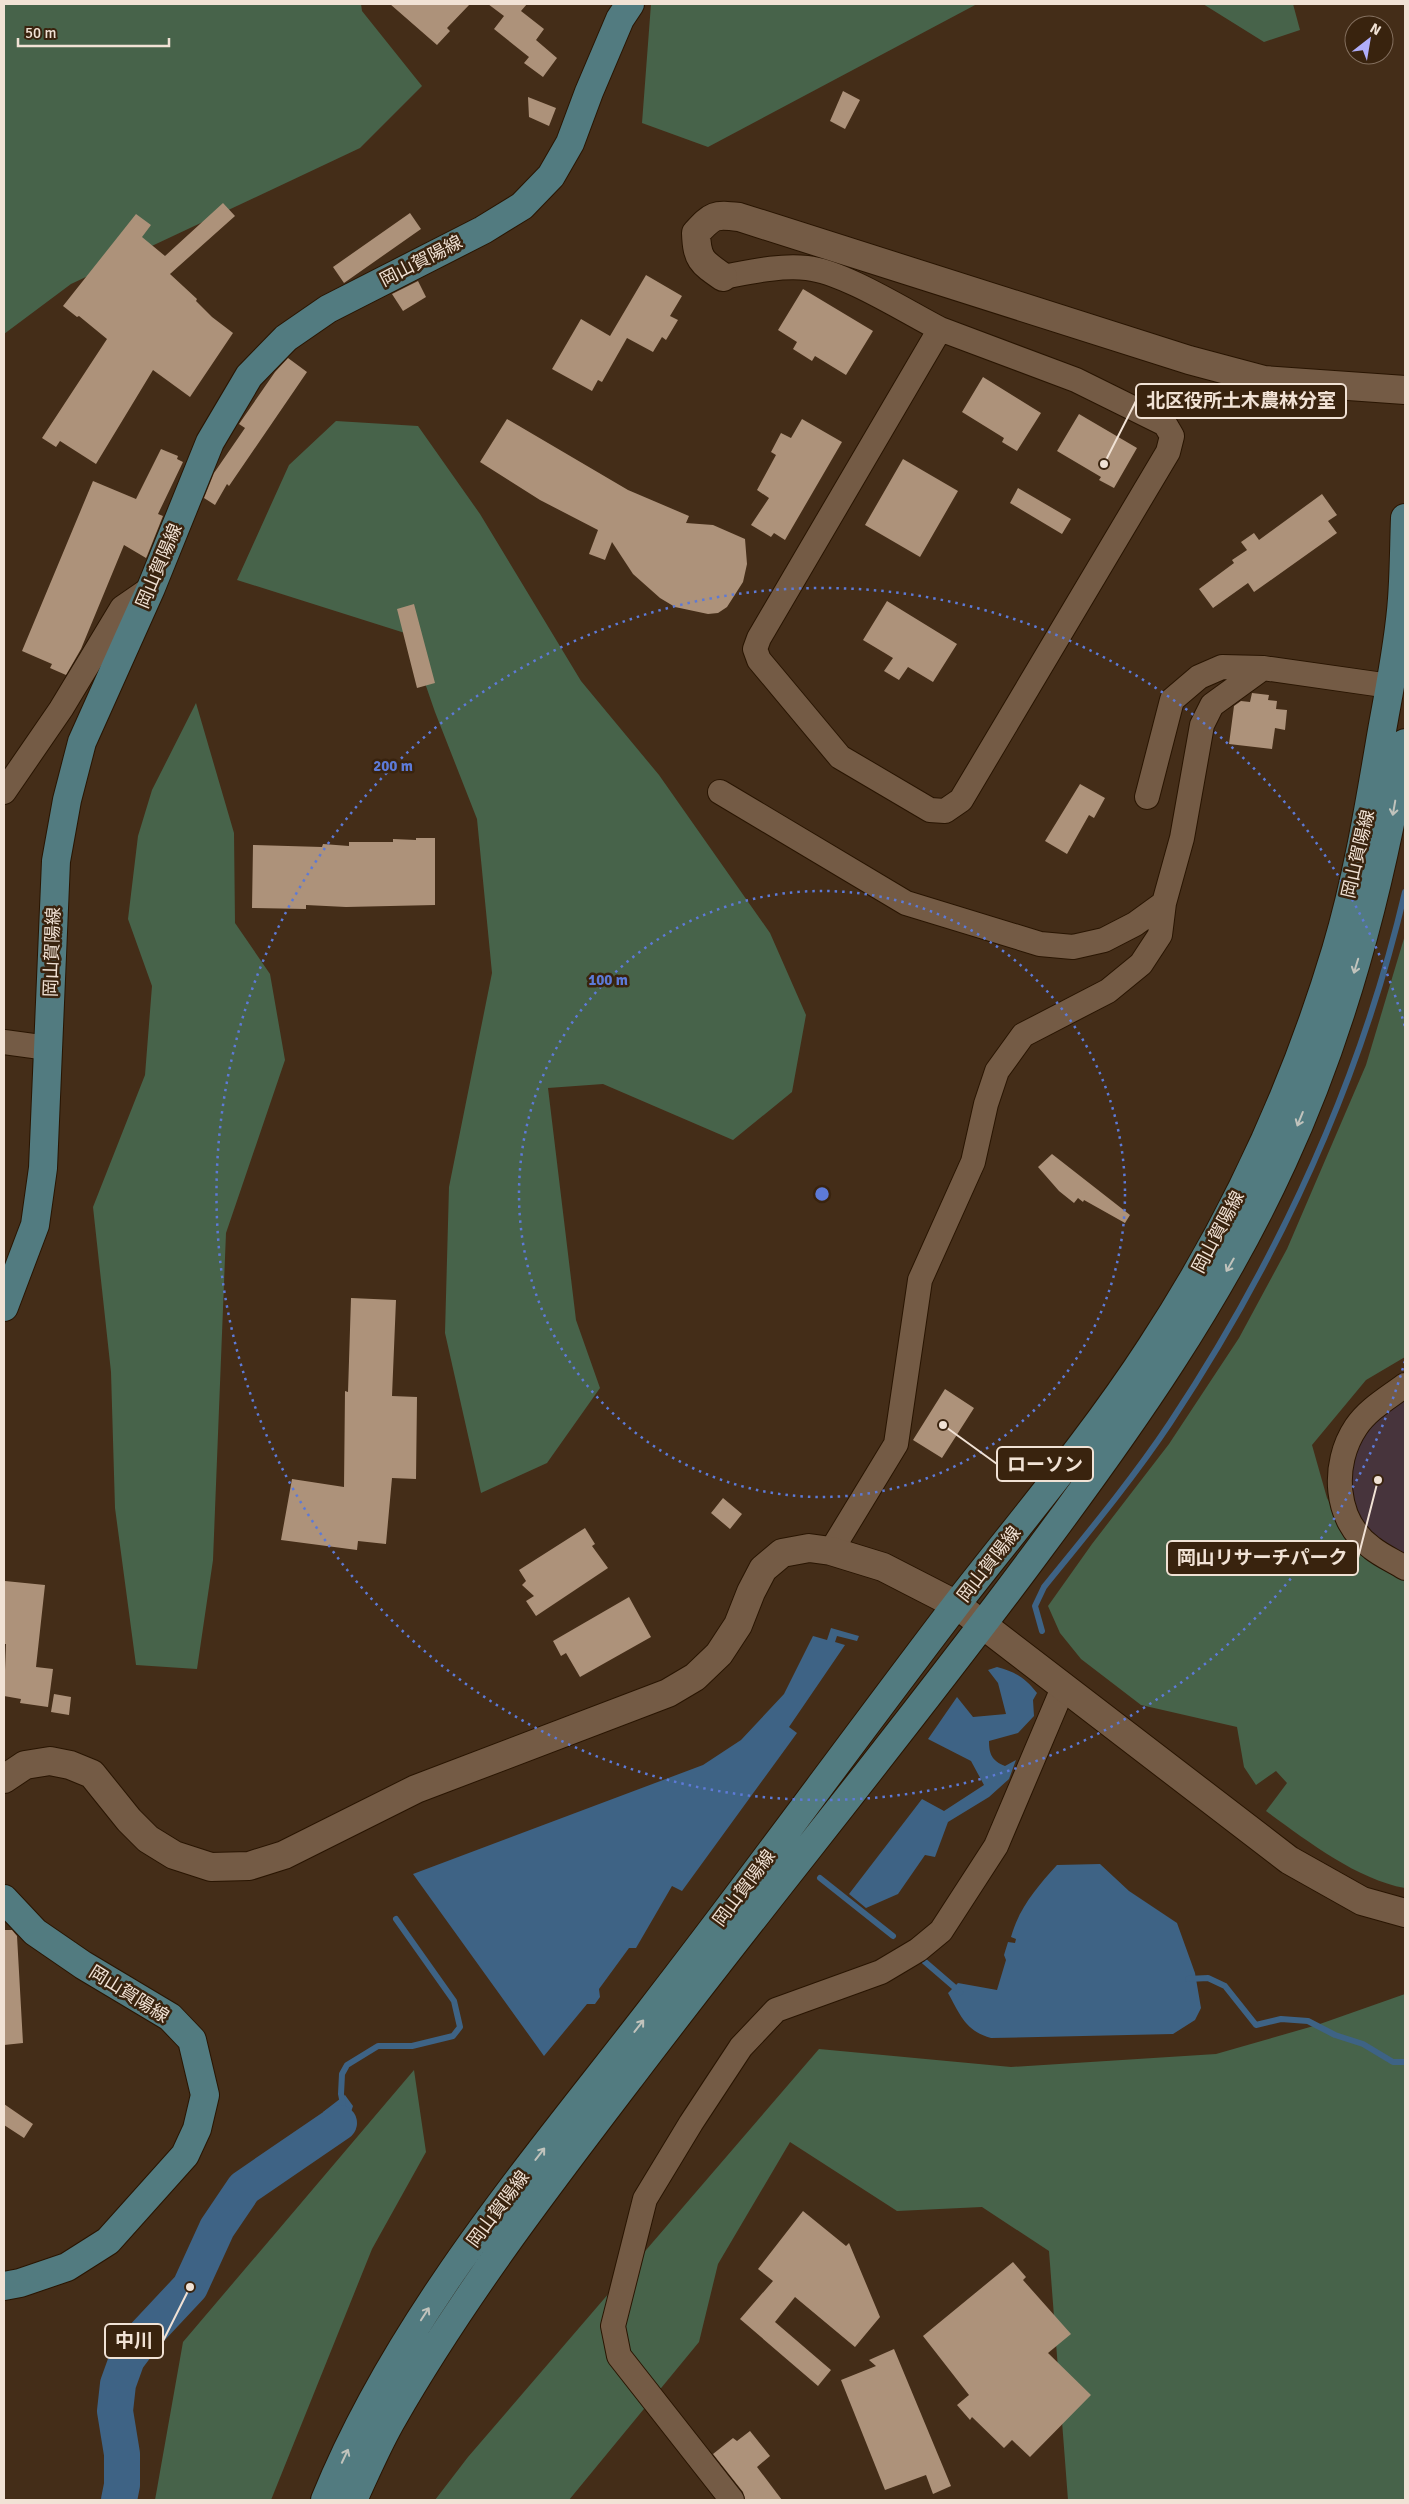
<svg xmlns="http://www.w3.org/2000/svg" width="1409" height="2504" font-family="Signika,'Noto Sans JP',sans-serif">
  <style>
    .industrial { fill: #47343c }
    .green { fill: #47634a }
    .water { fill: #3e6385 }
    .lines { fill: none; stroke-linecap: round; stroke-linejoin: round }
    .stream { stroke: #3e6385; stroke-width: 6 }
    .river { stroke: #3e6385; stroke-width: 36 }
    .building { fill: #ad927a }
    .minor-casing { stroke: #291502; stroke-width: 26 }
    .tertiary-casing { stroke: #291502; stroke-width: 30 }
    .primary-casing { stroke: #291502; stroke-width: 30 }
    .minor { stroke: #745b45; stroke-width: 24 }
    .tertiary { stroke: #745b45; stroke-width: 28 }
    .primary { stroke: #527b80; stroke-width: 28 }
    .oneway { stroke: #c1c3bc }
    .ring { fill: none; stroke: #5d7ad7; stroke-width: 2.5; stroke-dasharray: 2.5 5 }
    .labels { text-anchor: middle; stroke-width: 5; stroke-linejoin: round; paint-order: stroke }
    .street-label { font-size: 18px; fill: #f1e2d5; stroke: #39230e }
    .centre { fill: #5d7ad7; stroke: #39230e; stroke-width: 2.5 }
    .ring-label { font-size: 15px; text-anchor: middle; font-weight: bold; fill: #5d7ad7; stroke: #39230e; stroke-width: 5; stroke-linejoin: round; paint-order: stroke }
    .leader { fill: none; stroke: #f1e2d5; stroke-width: 2 }
    .callout-dot { fill: #f1e2d5; stroke: #39230e; stroke-width: 2 }
    .callout { fill: #39230e; stroke: #f1e2d5; stroke-width: 2 }
    .callout-label { font-size: 19px; text-anchor: middle; font-weight: bold; fill: #f1e2d5 }
  </style>
  <rect width="100%" height="100%" fill="#442d18"/>
  <path class="industrial" d="M1405 1399V1556L1374 1538 1358 1519 1350 1497V1463L1358 1443 1372 1422Z"/>
  <path class="green" d="M4 4H361L362 11 422 86 360 148 71 284 4 334Z
    M651 4H977L708 147 642 123Z
    M1203 4H1293L1300 30 1264 42Z
    M336 421 418 426 480 514 581 681 659 775 770 933 806 1015 792 1092 733 1140 603 1084 548 1088 576 1320 600 1388 547 1463 481 1493 445 1333 449 1187 492 973 477 819 435 712 408 634 237 580 289 465Z
    M196 703 234 833 235 923 270 974 285 1060 226 1233 213 1560 197 1669 136 1665 115 1508 111 1372 93 1207 145 1075 152 986 128 919 138 836 152 790Z
    M1405 935V1357L1366 1380 1312 1445 1327 1498 1352 1544 1405 1579V1888C1356 1879 1306 1840 1266 1811L1287 1783 1276 1771 1256 1785 1244 1767 1237 1727 1141 1705 1081 1659 1060 1633 1048 1606 1092 1544 1169 1444 1239 1338 1287 1249 1366 1065Z
    M1405 1994V2500H1068L1049 2251 982 2207 897 2211 790 2142 718 2264 699 2342 569 2500H435L468 2457 819 2049 1011 2067 1216 2054 1317 2025Z
    M414 2070 426 2152 372 2249 271 2500H155L183 2342Z"/>
  <path class="water" d="M831 1628 859 1636 857 1641 837 1636 835 1642 845 1645 789 1727 797 1733 682 1891 672 1886 636 1948H629L599 1989 600 1997 595 2004H587L544 2056 413 1874 703 1765 741 1740 784 1694 813 1636 827 1640Z
    M997 1667C1016 1672 1025 1678 1037 1693L1033 1700 1034 1716 1018 1733 989 1741C989 1754 992 1761 1005 1766L1016 1760 1009 1779 989 1797 948 1822 935 1857 925 1855 898 1894 866 1908 849 1894 922 1799 944 1811 984 1785 971 1761 928 1739 957 1697 973 1717 1006 1714 998 1683 988 1670Z
    M1100 1864 1129 1891 1177 1923 1195 1973 1201 2008 1195 2020 1173 2034 991 2038C965 2031 960 2014 948 1993L958 1983 997 1990 1006 1960 1004 1955 1008 1942 1015 1943 1016 1939 1011 1937C1019 1908 1037 1887 1057 1865Z
    M345 2095 353 2106 342 2139 323 2112Z"/>
  <g class="lines">
    <path class="stream" d="M1042 1631 1035 1606 1044 1587C1087 1534 1132 1480 1170 1423 1278 1260 1360 1083 1405 892
      M820 1878 893 1936
      M924 1961 960 1992
      M1188 1979 1208 1978 1225 1986 1256 2025 1281 2019 1308 2021 1335 2035 1363 2044 1393 2062H1405
      M343 2104 341 2094 342 2074 347 2065 378 2046H412L453 2036 460 2027 454 2001 396 1919"/>
    <path class="river" d="M119 2500 122 2485V2454L115 2411 118 2384 127 2359 145 2335 190 2287 217 2228 244 2188 339 2123"/>
  </g>
  <path class="building" d="M390 4H470L447 28 450 31 437 45Z
    M488 4H527L521 11 544 29 536 40 557 58 543 77 524 63 529 57 494 29 504 16Z
    M843 91 860 100 845 129 830 121Z
    M528 97 556 108 549 126 529 117Z
    M223 203 235 216 170 274 197 299 196 301 212 317 233 333 190 397 153 370 96 464 60 441 56 447 42 438 107 339 79 316 77 317 63 306 136 214 151 225 142 237 165 256Z
    M410 213 421 229 344 283 333 267Z
    M646 275 682 296 670 316 678 320 666 340 662 337 653 352 627 338 602 382 598 380 592 391 552 369 581 319 610 336Z
    M418 281 426 297 403 311 392 294Z
    M803 289 873 331 846 375 815 356 812 361 793 349 797 342 778 330Z
    M288 358 307 372 229 486 227 484 215 505 204 498 214 473 245 428 239 424 275 372Z
    M983 377 1041 413 1017 451 1002 442 1004 438 962 412Z
    M1079 414 1137 448 1114 488 1099 480 1101 477 1057 451Z
    M507 419 628 490 689 516 686 523 713 525 745 539 747 564 743 582 727 607 718 613 708 614 675 607 660 598 633 574 612 542 605 560 589 554 598 530 540 500 480 462Z
    M802 419 842 442 785 540 774 533 771 537 751 525 769 498 757 490 776 455 771 452 781 433 791 438Z
    M161 449 178 456 177 459 183 462 158 514 163 516 147 556 146 558 124 545 81 649 66 675 50 668 52 664 22 651 93 481 136 499Z
    M903 459 958 491 920 557 865 525Z
    M1018 488 1071 519 1062 534 1010 503Z
    M1322 494 1337 515 1328 521 1337 533 1254 592 1248 583 1213 608 1199 589 1234 563 1232 560 1247 550 1241 542 1254 533 1259 540Z
    M887 601 957 644 933 682 908 667 899 680 884 671 893 658 863 640Z
    M414 604 435 683 417 688 397 609Z
    M1252 693 1269 695 1268 700 1277 701 1276 709 1287 710 1285 730 1275 728 1272 749 1229 744 1234 706 1241 701 1250 702Z
    M1080 784 1105 798 1094 818 1089 815 1067 854 1045 841Z
    M416 838H435V905L346 907 306 905V909L252 908 253 845 322 847 323 844 349 846V842H393V839L416 840Z
    M1052 1154 1130 1215 1125 1223 1084 1200 1083 1202 1078 1198 1074 1203 1059 1191 1038 1167Z
    M351 1298 396 1300 392 1396 417 1397 416 1479 392 1478 386 1544 358 1541 357 1550 281 1540 292 1479 344 1487 345 1391 348 1392Z
    M945 1389 974 1408 942 1458 913 1440Z
    M723 1498 742 1514 730 1529 711 1513Z
    M585 1528 595 1544 592 1546 608 1568 536 1616 526 1601 534 1596 522 1585 526 1581 519 1570Z
    M5 1581 45 1585 36 1667 53 1669 48 1707 20 1703 21 1699 4 1696 6 1644H4Z
    M629 1597 651 1637 580 1677 566 1653 561 1656 553 1641Z
    M54 1694 71 1697 69 1715 51 1712Z
    M4 1930H12L17 1936 23 2043 4 2045Z
    M4 2104 33 2124 24 2138 4 2125Z
    M803 2211 846 2246 849 2243 880 2317 855 2347 795 2297 775 2322 831 2370 818 2386 740 2319 773 2281 758 2269Z
    M1013 2262 1026 2277 1023 2280 1071 2334 1048 2353 1091 2395 1030 2457 1012 2440 1004 2448 972 2417 970 2420 957 2405 969 2395 923 2336Z
    M894 2349 951 2486 933 2494 926 2475 885 2490 841 2380 876 2366 869 2360Z
    M750 2431 770 2456 757 2467 782 2500H745L743 2492 713 2454 733 2438 737 2441Z"/>
  <g class="lines">
    <defs>
      <path id="minor" d="M723 277C750 272 779 265 807 268 844 272 905 311 940 329
        M940 329 1076 380 1165 424 1172 436 1168 452 961 800 945 811 930 810 840 757 759 660 755 649 759 638Z
        M4 792 61 709 122 608 151 588
        M720 792 906 903 1040 944 1073 947 1104 940 1135 924 1164 903
        M1147 797 1172 700 1199 677 1222 667 1263 668
        M4 1042 48 1048
        M1405 1385C1388 1398 1368 1409 1356 1427 1331 1464 1334 1521 1372 1548 1382 1556 1394 1561 1405 1568
        M831 1551 896 1444 920 1280 973 1162 986 1104 997 1071 1023 1035 1108 991 1141 964 1160 935 1164 903 1182 838 1202 725 1212 705 1263 668 1390 686
        M732 2500 619 2356 613 2326 645 2199 691 2123 741 2047 776 2010 881 1972 918 1950 941 1931 996 1846 1063 1688"/>
      <path id="tertiary" d="M723 277C701 262 697 259 696 233 713 215 714 214 739 217L1189 360 1264 380 1405 390
        M4 1779 25 1765 50 1761 70 1765 92 1774 129 1820 148 1839 174 1855 211 1867 249 1866 284 1855 416 1789 668 1693 695 1677 719 1654 738 1625 751 1592 763 1569 782 1553 809 1548 831 1551 883 1567 957 1605 1289 1860 1362 1901 1405 1913"/>
      <path id="primary" d="M4 1307 35 1225 43 1168 56 861 67 800 82 742 151 588 210 442 249 376 286 338 328 309 483 230 522 206 551 176 570 143 589 92 620 19 630 4
        M4 1899 35 1932 83 1965 170 2017 192 2040 205 2095 197 2129 185 2155 108 2241 67 2267 20 2283 4 2286
        M325 2500C399 2318 531 2165 650 2011 754 1877 853 1740 956 1605 1022 1520 1092 1438 1151 1347 1231 1225 1294 1090 1336 950 1357 880 1369 807 1381 736 1389 690 1399 644 1402 599 1404 572 1404 545 1405 518
        M353 2500C366 2472 378 2443 394 2416 463 2296 548 2185 632 2075 766 1898 908 1727 1040 1548 1131 1426 1219 1301 1283 1161 1344 1029 1381 887 1405 743"/>
    </defs>
    <use href="#minor" class="minor-casing"/>
    <use href="#tertiary" class="tertiary-casing"/>
    <use href="#primary" class="primary-casing"/>
    <use href="#minor" class="minor"/>
    <use href="#tertiary" class="tertiary"/>
    <use href="#primary" class="primary"/>
  </g>
  <defs><path id="oneway-shaft" d="M-6 0H5M1.5-3L5.5 0L1.5 3" fill="none" stroke-width="1.6" stroke-linecap="round" stroke-linejoin="round" transform="scale(1.25)"/></defs>
  <g class="oneway">
    <use href="#oneway-shaft" transform="translate(1394 808) rotate(100)"/>
    <use href="#oneway-shaft" transform="translate(1356 966) rotate(107)"/>
    <use href="#oneway-shaft" transform="translate(1300 1119) rotate(112)"/>
    <use href="#oneway-shaft" transform="translate(1230 1265) rotate(120)"/>
    <use href="#oneway-shaft" transform="translate(639 2026) rotate(-52)"/>
    <use href="#oneway-shaft" transform="translate(540 2154) rotate(-52)"/>
    <use href="#oneway-shaft" transform="translate(425 2314) rotate(-57)"/>
    <use href="#oneway-shaft" transform="translate(345 2456) rotate(-65)"/>
  </g>
  <g class="ring">
    <circle cx="822" cy="1194" r="303"/>
    <path d="M1405 1361A606 606 0 1 1 1405 1027"/>
  </g>
  <g class="labels">
    <g class="street-label">
      <text transform="translate(421 261) rotate(-27)" y="6">岡山賀陽線</text>
      <text transform="translate(159 566) rotate(-67)" y="6">岡山賀陽線</text>
      <text transform="translate(1358 854) rotate(-77)" y="6">岡山賀陽線</text>
      <text transform="translate(52 952) rotate(-88)" y="6">岡山賀陽線</text>
      <text transform="translate(1218 1232) rotate(-62)" y="6">岡山賀陽線</text>
      <text transform="translate(989 1564) rotate(-52)" y="6">岡山賀陽線</text>
      <text transform="translate(744 1888) rotate(-53)" y="6">岡山賀陽線</text>
      <text transform="translate(129 1994) rotate(32)" y="6">岡山賀陽線</text>
      <text transform="translate(498 2209) rotate(-53)" y="6">岡山賀陽線</text>
    </g>
  </g>
  <circle cx="822" cy="1194" r="8" class="centre"/>
  <g class="ring-label">
    <text x="393" y="771">200 m</text>
    <text x="608" y="985">100 m</text>
  </g>
  <path class="leader" d="M1104 464L1136 401M943 1425L997 1464M1378 1480L1358 1558M190 2287L163 2341"/>
  <g class="callout-dot">
    <circle cx="1104" cy="464" r="5"/>
    <circle cx="943" cy="1425" r="5"/>
    <circle cx="1378" cy="1480" r="5"/>
    <circle cx="190" cy="2287" r="5"/>
  </g>
  <g class="callout">
    <rect x="1136" y="384" width="210" height="34" rx="5"/>
    <rect x="997" y="1447" width="96" height="34" rx="5"/>
    <rect x="1167" y="1541" width="191" height="34" rx="5"/>
    <rect x="105" y="2324" width="58" height="34" rx="5"/>
  </g>
  <g class="callout-label">
    <text x="1241" y="407">北区役所土木農林分室</text>
    <text x="1045" y="1471">ローソン</text>
    <text x="1262" y="1564">岡山リサーチパーク</text>
    <text x="134" y="2347">中川</text>
  </g>
  <rect width="1409" height="2504" fill="none" stroke="#f1e2d5" stroke-width="10"/>
  <g transform="translate(1369 40) rotate(31)"><circle r="24" fill="#39230e" stroke="#836f5e"/>
  <path d="M0-4L9 19L0 12L-9 19Z" fill="#b0aefa"/>
  <text y="-8" font-size="14" font-weight="bold" text-anchor="middle" fill="#f1e2d5">N</text>
  </g>
  <path d="M18 38v8h151v-8" fill="none" stroke="#f1e2d5" stroke-width="2.5"/>
  <text x="25" y="38" font-size="15" fill="#f1e2d5" stroke="#39230e" stroke-width="4" paint-order="stroke">50 m</text>
</svg>
